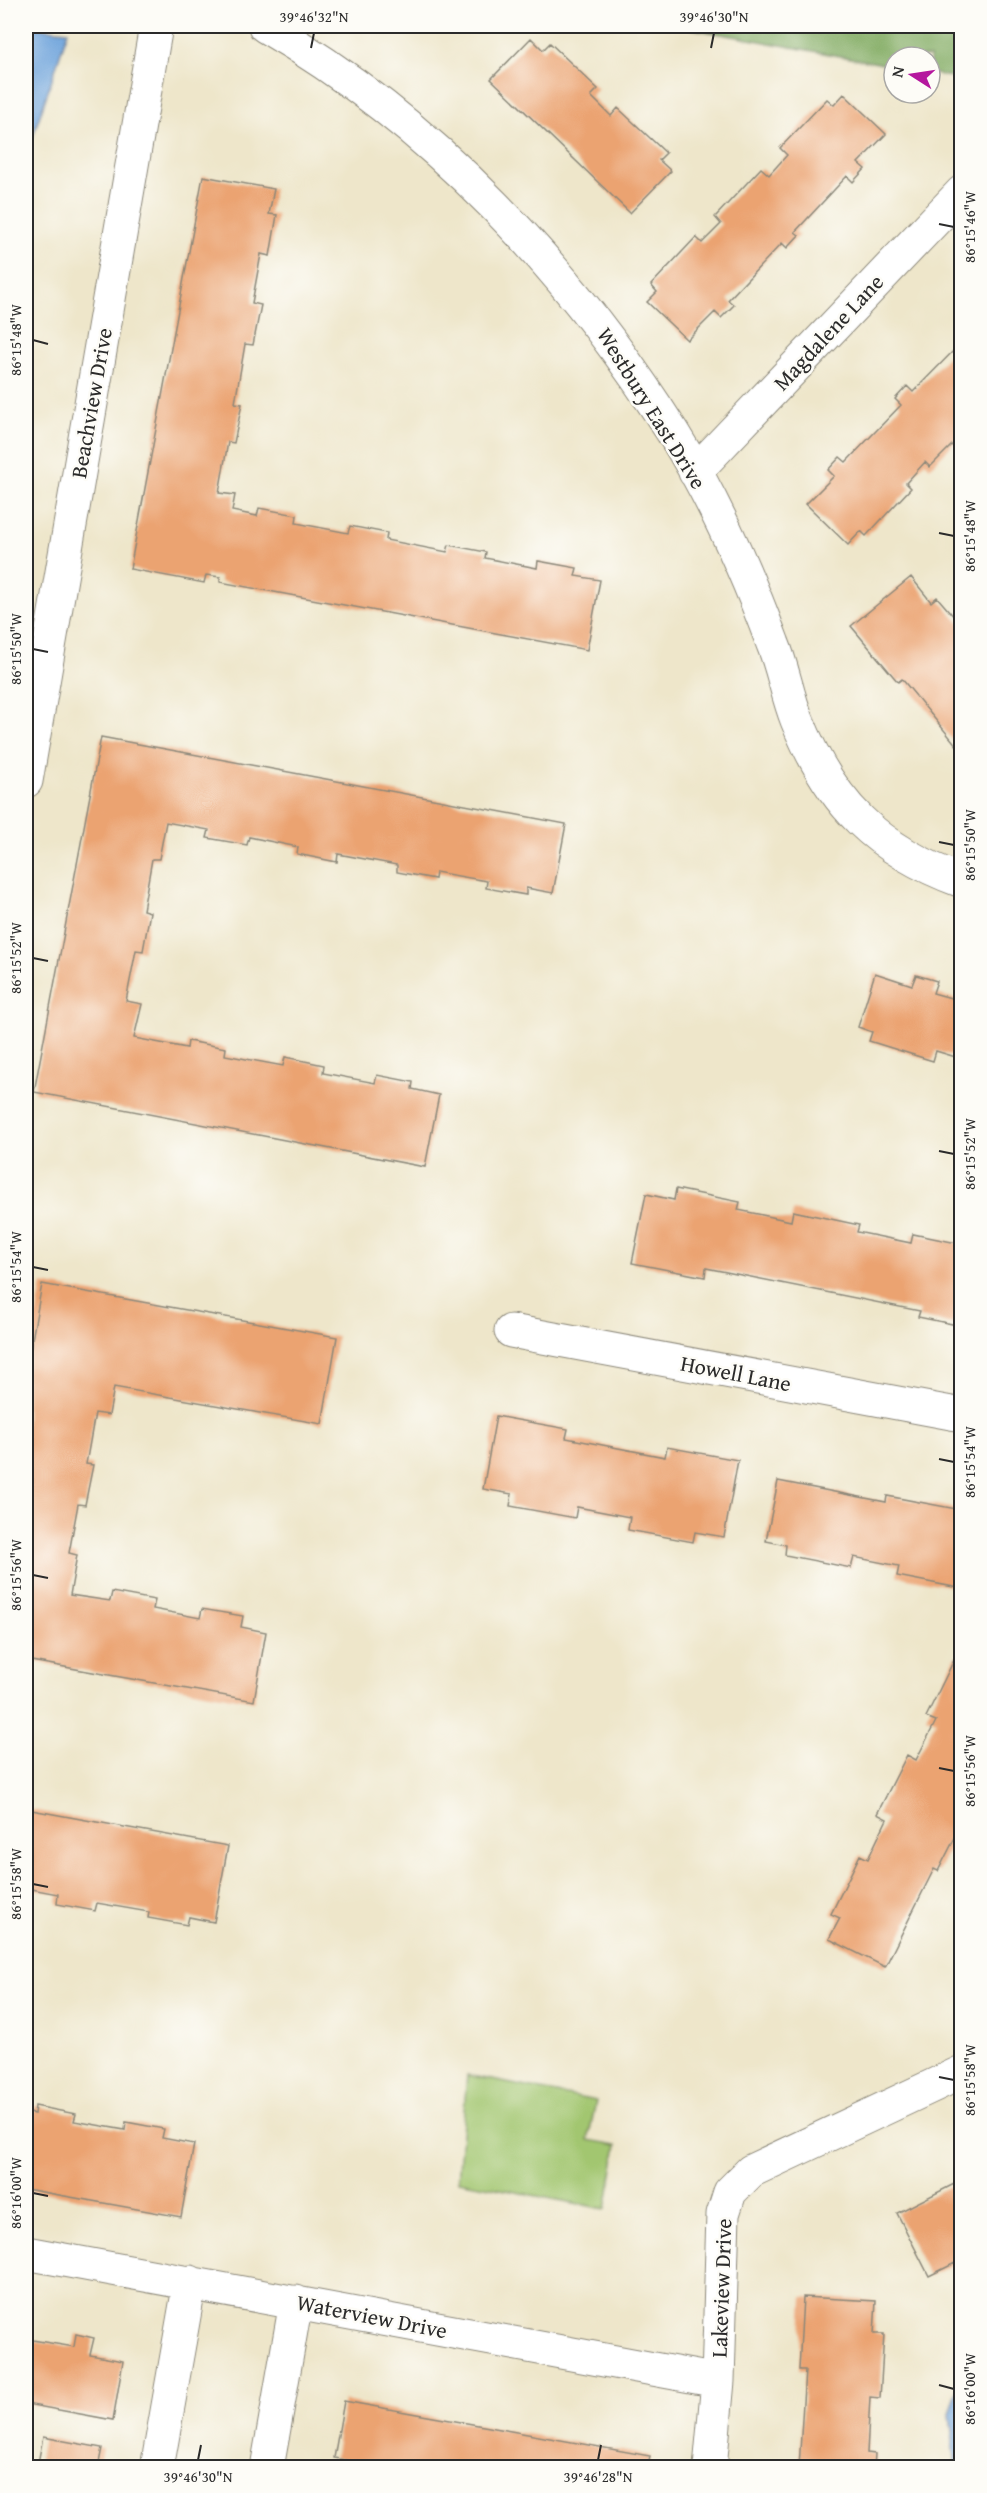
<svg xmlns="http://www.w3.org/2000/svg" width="987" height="2493" font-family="'Gentium Book Plus',serif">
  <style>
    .green { fill: #a2c66f; stroke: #66784d; stroke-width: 1.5 }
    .forest { fill: #81ab62; stroke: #566b46; stroke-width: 1.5 }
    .water { fill: #6fa4dc; stroke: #4d6884; stroke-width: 1.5 }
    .building { fill: #eba371 }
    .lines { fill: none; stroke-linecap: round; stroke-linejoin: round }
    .minor-casing { stroke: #8c887a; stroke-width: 35 }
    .minor { stroke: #fff; stroke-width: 33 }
    .ticks { fill: none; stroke: #2b2b2b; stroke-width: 2 }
    .labels { text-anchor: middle; stroke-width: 5; stroke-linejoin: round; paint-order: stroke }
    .street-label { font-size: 22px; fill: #2b2b2b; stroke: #fdfcf7 }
    .neatline { fill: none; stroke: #2b2b2b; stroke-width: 2 }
    .ticks-label { font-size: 15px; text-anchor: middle; fill: #2b2b2b }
  </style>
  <rect width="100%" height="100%" fill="#fdfcf7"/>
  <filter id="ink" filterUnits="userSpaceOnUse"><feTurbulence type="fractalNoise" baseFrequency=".0167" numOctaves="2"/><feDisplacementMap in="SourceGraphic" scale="12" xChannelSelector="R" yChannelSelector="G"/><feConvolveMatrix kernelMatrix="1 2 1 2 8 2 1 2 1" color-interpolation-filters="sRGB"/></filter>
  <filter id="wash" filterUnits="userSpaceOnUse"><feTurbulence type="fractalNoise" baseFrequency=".008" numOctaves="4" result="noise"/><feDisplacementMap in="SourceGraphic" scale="24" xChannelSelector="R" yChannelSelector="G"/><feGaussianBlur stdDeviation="1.35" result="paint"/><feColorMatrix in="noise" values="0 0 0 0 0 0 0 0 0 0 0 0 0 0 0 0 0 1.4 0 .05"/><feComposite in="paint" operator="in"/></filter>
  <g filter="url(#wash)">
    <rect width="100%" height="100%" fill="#eee6ca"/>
    <path class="green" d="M467 2075 596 2101 588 2140 617 2145 606 2209 458 2181Z"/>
    <path class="forest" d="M678 26H961V79L930 73V57H894V66Z"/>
    <path class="water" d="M26 27 68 31 26 157Z
      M961 2377V2467H956L950 2414Z"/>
    <g id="blocks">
      <path class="building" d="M531 38 543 50 550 43 598 89 591 96 611 116 618 108 666 153 659 160 671 171 630 213 491 79Z
        M844 94 886 134 858 163 865 169 853 182 847 176 795 232 799 235 787 248 782 243 728 300 734 305 721 318 715 312 687 340 647 302 657 292 651 285 696 237 702 243 721 224 715 217 761 168 769 175 787 155 780 148 827 99 834 105Z
        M203 176 274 189 269 214 277 215 270 256 261 254 252 303 261 305 253 345 245 344 235 403 242 404 234 443 228 442 219 493 235 495 232 511 257 516 259 508 297 515 296 523 348 533 350 526 387 533 386 540 447 552 449 545 486 552 485 558 537 568 538 561 577 568 575 576 600 580 587 650 220 582V577L206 575 204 583 130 569Z
        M962 342V435L930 467 925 462 906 483 911 488 866 536 861 531 848 545 806 504 834 476 828 470 840 457 846 462 901 405 895 399 907 386 913 392Z
        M911 577 931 602 937 597 962 626V752L902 679 898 682 851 626Z
        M101 737 566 824 553 893 526 888V895L486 888 487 881 436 872 435 879 397 872V865L338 854 337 862 297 854 298 847 249 837 247 845 207 838 209 830 166 822 159 859H152L143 910 150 912 143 951 136 950 126 1001 142 1004 134 1038 187 1048 188 1041 226 1048 225 1055 283 1066 285 1057 324 1065 323 1073 375 1083 377 1075 413 1082 412 1089 439 1095 425 1167 34 1092Z
        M875 973 912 985 916 975 937 981 933 993 962 1001V1059L936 1051 933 1061 869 1041 872 1032 858 1027Z
        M676 1189 740 1202 738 1210 791 1221 793 1211 859 1225 857 1232 911 1243 913 1234 962 1244V1326L918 1317 920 1311 706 1268 705 1277 632 1263 646 1194 674 1200Z
        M42 1284 337 1337 322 1424 114 1387 109 1415 95 1413 86 1464 93 1465 85 1505 78 1504 69 1553 77 1555 70 1595 110 1601 112 1592 155 1600 153 1609 200 1618 202 1609 243 1616 241 1627 266 1632 254 1701 26 1660V1373Z
        M496 1416 568 1429 566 1438 665 1457 667 1447 738 1460 724 1537 695 1532 693 1542 628 1530 630 1517 577 1507 575 1518 510 1506 512 1494 483 1489Z
        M778 1481 886 1502 887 1496 962 1510 959 1588 897 1576 899 1566 854 1557 851 1568 785 1555 786 1545 766 1541Z
        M956 1656 962 1658V1824L938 1871 934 1869 885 1967 829 1939 840 1918 831 1914 860 1855 868 1859 887 1819 877 1814 907 1755 916 1760 936 1721 926 1717Z
        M26 1809 228 1846 214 1922 189 1917 187 1925 148 1918 149 1912 97 1903 95 1911 57 1904 58 1894 26 1888Z
        M35 2106 76 2114 74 2121 125 2130 126 2122 164 2129 162 2138 194 2144 181 2217 26 2189V2112L34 2114Z
        M962 2180V2273L955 2263 929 2276 897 2213Z
        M803 2297 876 2301 874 2334H884L880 2398 870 2397 867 2453 875 2454 874 2468H799L805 2370H799Z
        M76 2334 94 2338 90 2355 123 2361 113 2420 26 2404V2339L74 2347Z
        M344 2401 650 2456 648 2468H388L334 2458Z
        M43 2437 102 2448 98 2468H27L28 2461 38 2463Z"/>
    </g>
  </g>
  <g filter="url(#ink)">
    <use href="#blocks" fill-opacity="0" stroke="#8c887a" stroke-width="1.5"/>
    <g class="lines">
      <defs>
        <path id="minor" d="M265 26C434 124 569 269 673 433 714 499 746 571 773 644 783 668 787 695 797 720 831 804 877 850 962 881
          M695 472 962 192
          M26 781 156 26
          M511 1331 962 1415
          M26 2253 718 2381
          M157 2468 190 2282
          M267 2468 296 2302
          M710 2468 718 2381 723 2214 730 2192 751 2171 962 2072"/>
      </defs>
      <use href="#minor" class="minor-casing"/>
      <use href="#minor" class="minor"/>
    </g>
  </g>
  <path class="ticks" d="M311 48 314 33M711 48 714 33M939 224 954 227M33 340 48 344M939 533 954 536M33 649 48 652M939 842 954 845M33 958 48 961M939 1151 954 1154M33 1267 48 1270M939 1459 954 1462M33 1575 48 1578M939 1768 954 1771M33 1884 48 1887M939 2077 954 2080M33 2193 48 2196M939 2385 954 2389M198 2460 201 2445M598 2460 601 2445"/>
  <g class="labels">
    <g class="street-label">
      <text transform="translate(828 332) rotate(-47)" y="8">Magdalene Lane</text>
      <text transform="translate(91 403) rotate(-80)" y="8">Beachview Drive</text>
      <text transform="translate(652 408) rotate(58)" y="8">Westbury East Drive</text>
      <text transform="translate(736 1373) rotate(11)" y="8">Howell Lane</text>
      <text transform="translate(721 2288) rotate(-88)" y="8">Lakeview Drive</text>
      <text transform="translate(372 2316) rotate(11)" y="8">Waterview Drive</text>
    </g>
  </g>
  <rect width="987" height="2493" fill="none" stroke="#fdfcf7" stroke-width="66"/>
  <g transform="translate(912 75) rotate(282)"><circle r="28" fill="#fdfcf7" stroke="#a9a8a5" stroke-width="1.5"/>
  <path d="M0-4.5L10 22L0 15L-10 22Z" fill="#b5179e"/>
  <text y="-9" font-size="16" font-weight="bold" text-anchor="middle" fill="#2b2b2b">N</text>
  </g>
  <rect x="33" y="33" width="921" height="2427" class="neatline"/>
  <g class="ticks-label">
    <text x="314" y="22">39°46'32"N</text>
    <text x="714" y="22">39°46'30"N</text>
    <text transform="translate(970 227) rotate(-90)" y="5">86°15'46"W</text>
    <text transform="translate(16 340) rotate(-90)" y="5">86°15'48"W</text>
    <text transform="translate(970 536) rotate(-90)" y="5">86°15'48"W</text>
    <text transform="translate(16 649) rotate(-90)" y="5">86°15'50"W</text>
    <text transform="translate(970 845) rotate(-90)" y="5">86°15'50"W</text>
    <text transform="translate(16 958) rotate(-90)" y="5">86°15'52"W</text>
    <text transform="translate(970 1154) rotate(-90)" y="5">86°15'52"W</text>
    <text transform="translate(16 1267) rotate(-90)" y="5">86°15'54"W</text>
    <text transform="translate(970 1462) rotate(-90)" y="5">86°15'54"W</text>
    <text transform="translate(16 1575) rotate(-90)" y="5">86°15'56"W</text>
    <text transform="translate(970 1771) rotate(-90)" y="5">86°15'56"W</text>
    <text transform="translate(16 1884) rotate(-90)" y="5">86°15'58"W</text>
    <text transform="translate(970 2080) rotate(-90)" y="5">86°15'58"W</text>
    <text transform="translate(16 2193) rotate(-90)" y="5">86°16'00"W</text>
    <text transform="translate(970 2389) rotate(-90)" y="5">86°16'00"W</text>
    <text x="198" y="2482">39°46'30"N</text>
    <text x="598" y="2482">39°46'28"N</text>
  </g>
</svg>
